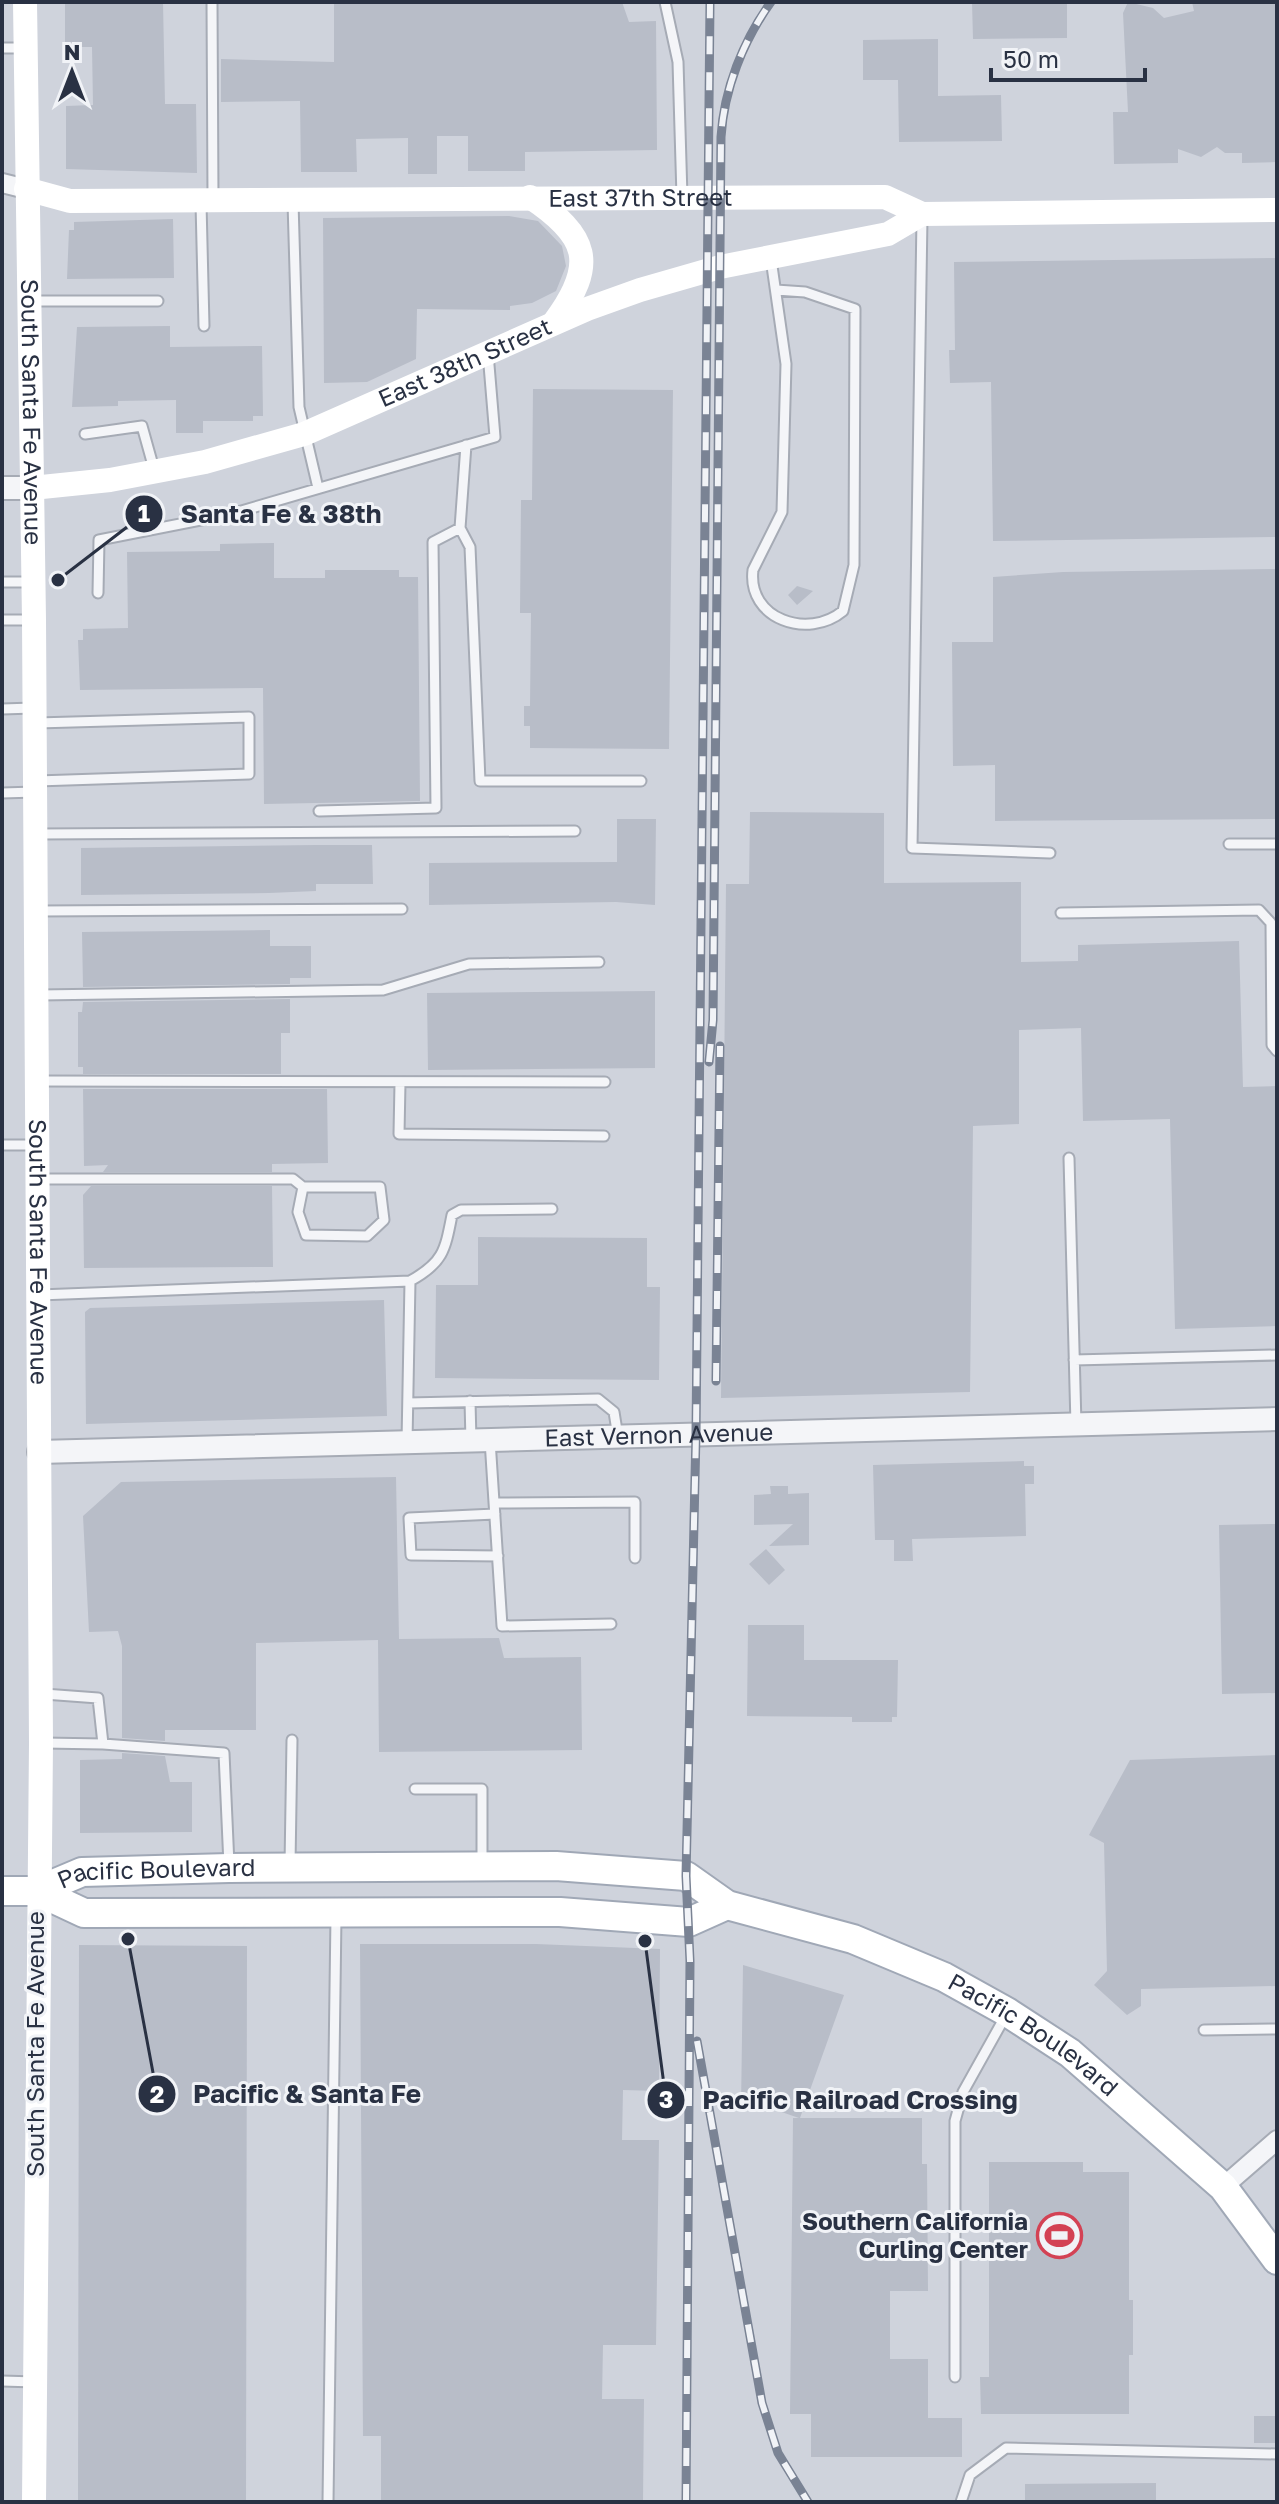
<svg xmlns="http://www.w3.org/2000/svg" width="1279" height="2504" font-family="'Golos Text',sans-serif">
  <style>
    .built { fill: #cfd3dc }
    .building { fill: #b8bdc8 }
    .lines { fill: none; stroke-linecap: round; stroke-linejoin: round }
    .service-casing { stroke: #a6abb5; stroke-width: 13 }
    .minor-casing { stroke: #a6abb5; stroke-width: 22 }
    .tertiary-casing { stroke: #a6abb5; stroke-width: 26 }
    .primary-casing { stroke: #a0a8b6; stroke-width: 32 }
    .service { stroke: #f4f5f8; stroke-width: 9 }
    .minor { stroke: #f4f5f8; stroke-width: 18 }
    .tertiary { stroke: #f4f5f8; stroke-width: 22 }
    .secondary { stroke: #fff; stroke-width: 24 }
    .primary { stroke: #fff; stroke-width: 28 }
    .rail-casing { stroke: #7a8394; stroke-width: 9 }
    .rail { stroke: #f1f3f7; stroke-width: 6; stroke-dasharray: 18; stroke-linecap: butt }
    .labels { text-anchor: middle; stroke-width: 6; stroke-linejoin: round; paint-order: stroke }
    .street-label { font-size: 24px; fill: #293143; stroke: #f1f3f7 }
    .poi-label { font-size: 24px; font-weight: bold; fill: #293143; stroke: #f1f3f7; text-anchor: end }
    .leader { fill: none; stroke: #293143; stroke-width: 3 }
    .callout-dot { fill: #293143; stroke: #f1f3f7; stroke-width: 3 }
    .mark-label { font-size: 24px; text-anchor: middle; font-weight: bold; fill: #fff }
    .callout-label { font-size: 26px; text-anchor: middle; font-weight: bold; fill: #293143; stroke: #f1f3f7; stroke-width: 6; stroke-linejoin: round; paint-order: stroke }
  </style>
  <rect width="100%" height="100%" fill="#e1e4ea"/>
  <path class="built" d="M2 2H1277V2502H2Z"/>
  <path class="building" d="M65 2H163L165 104H196L197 173 66 169V106L93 105 92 47H65Z
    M334 2H622L629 22 656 21 657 150 525 152V171H468V136H437V174H408V138L356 139 357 172H301L300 101 221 102V59L334 62Z
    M972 2H1067V38L973 39Z
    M1128 2 1153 8 1164 18 1194 11 1192 2H1277V162L1242 163V153H1225L1217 147 1201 157 1178 149V163L1114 164 1113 112H1128L1123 13Z
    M938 39V96L1001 95 1002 141 899 142 898 80H863V40Z
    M509 216 538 221 562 246 566 266 556 291 532 303 510 306V310L417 309 416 359 367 382 324 383 323 218Z
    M173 219 174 278 67 279 69 230H74V222Z
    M1277 258V537L993 541 991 382 950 383 949 350H955L954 262Z
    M170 326V347L262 346 263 416H253V421H203V433H176V400L118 401V406L72 407 77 327Z
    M533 389 673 390 669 749 530 748V726H524V706H530L531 613H520L521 500H532Z
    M274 543V578H325V570H399V577H418L420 801 264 804 263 688 80 690 78 640H83V629L128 628 127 552 220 551V544Z
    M1277 569V819L995 821V765L953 766 952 642H993V577L1063 572Z
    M797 586 813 591 797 605 788 595Z
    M750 812 884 813V883L1021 882V962L1078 961V945L1239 941 1243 1087 1277 1086V1326L1175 1329 1170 1119 1083 1121 1081 1028 1019 1030V1124L973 1126 970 1392 721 1398 726 884H749Z
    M617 819H656L655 905 616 902 429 905V863L617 862Z
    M316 845H372L373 884H316V891L269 893 81 895V848Z
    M270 930V946H311V978H290V984L83 987 82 932Z
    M655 991V1068L428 1070 427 993Z
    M290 999V1033H281V1074H83V1067H78V1012H82L83 1002Z
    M83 1089H327L328 1163 272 1164V1172H103L108 1165 84 1166Z
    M91 1186H272L273 1267 84 1268 83 1195Z
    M478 1237 647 1238V1287H660L659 1380 435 1378 436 1285H478Z
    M384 1300 387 1416 86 1424 85 1312 90 1308Z
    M1024 1461V1466H1034V1484H1025L1026 1536 912 1539 913 1561H894V1540H875L873 1465Z
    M396 1477 399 1639 499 1638 504 1658 581 1657 582 1750 379 1752 378 1640 256 1643V1730H165V1741L122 1738V1646L118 1631 89 1632 83 1516 121 1482Z
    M770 1486H788V1494L809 1493V1545L769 1546 793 1524 754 1525V1495L771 1494Z
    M1277 1524V1693L1222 1694 1219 1525Z
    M766 1549 785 1570 769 1585 749 1564Z
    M748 1625H804V1660H898L897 1717H892V1722H852V1717L747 1716Z
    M122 1753 165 1756 170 1782H192V1832L80 1833V1760L122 1759Z
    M1277 1755V1986L1141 1989V2006L1127 2015 1094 1985 1107 1971 1104 1843 1089 1835 1130 1760Z
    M360 1944H536L660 1949 659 2091 623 2090 622 2140H659L656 2345H603L602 2399H644L643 2502 381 2501V2436H363Z
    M79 1945 247 1946 246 2502H78Z
    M743 1965 844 1995 800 2118H922V2164H927L928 2291H890V2359H928V2418H962V2457H811V2414H790L793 2118H799L767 2107 741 2108Z
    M989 2162H1083V2172H1129V2300H1133V2355H1129V2414H981L980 2377H989Z
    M1254 2416H1277V2443H1254Z
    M1156 2483V2502H1025V2484Z"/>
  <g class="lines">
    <defs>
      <path id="service" d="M212 2 213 199
        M665 2 678 62 682 197
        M2 48H23
        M293 202 299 407 318 488
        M201 203 204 326
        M922 218 912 848 1050 853
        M771 259 786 364 782 512 753 570C747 619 808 640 843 611L854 565 855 309 805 292 776 290
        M32 301H158
        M85 434 142 426 154 469
        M466 445 460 528 470 547 480 781H641
        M2 582H33
        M98 593 99 540 231 514 495 437 488 353
        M2 620H31
        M2 709 33 708
        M37 723 249 717V774L37 781
        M2 793 35 792
        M319 811 436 808 433 542 460 528
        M39 834 575 831
        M1229 844H1277
        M39 911 402 909
        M1061 913 1259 910 1271 923 1272 1045 1277 1051
        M40 995 383 990 469 964 599 962
        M40 1081 605 1082
        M400 1083 399 1134 604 1136
        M2 1145H36
        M1069 1158 1076 1425
        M41 1179H293L303 1187H380L384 1220 367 1236 306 1235 298 1212 303 1187
        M410 1281C443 1263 445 1251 452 1215L461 1210 552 1209
        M39 1295 410 1281 407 1442
        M1074 1360 1277 1355
        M470 1401 471 1441
        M408 1403 598 1399 614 1412 618 1437
        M490 1440 502 1626 611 1624
        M494 1503 635 1502V1558
        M495 1514 409 1518 411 1555 498 1556
        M44 1694 98 1698 103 1744 224 1753 229 1865
        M44 1743 103 1744
        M415 1789H482V1863
        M290 1865 292 1740
        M1204 2030 1277 2029
        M955 2377V2121L963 2092 1006 2015
        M2 2381 35 2382
        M328 2502 336 1916
        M961 2502 970 2475 1006 2448 1277 2454"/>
      <path id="minor" d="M2 183 26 189
        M1223 2187 1277 2140"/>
      <g id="tertiary">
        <path d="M2 488H32"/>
        <path id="s1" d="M39 1452 1277 1419"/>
      </g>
      <g id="primary">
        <path id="s5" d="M2 1891H37L82 1872 229 1868 556 1866 686 1876 727 1905 853 1939 944 1977 1007 2012 1070 2053 1223 2187 1277 2260"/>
        <path d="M37 1891 84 1913 560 1912 689 1922 727 1905"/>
      </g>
    </defs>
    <use href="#service" class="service-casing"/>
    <use href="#minor" class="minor-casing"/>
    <use href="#tertiary" class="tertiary-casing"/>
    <use href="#primary" class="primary-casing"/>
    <use href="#service" class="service"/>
    <use href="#minor" class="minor"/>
    <use href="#tertiary" class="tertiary"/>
    <g class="secondary">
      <path id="s2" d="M25 2 34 620 41 1743 34 2502"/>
      <path id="s3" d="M26 189 70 201 885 197 922 214 1277 210"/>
      <path d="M530 197C589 236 597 264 555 321"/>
      <path id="s4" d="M32 488 110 480 205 462 304 434 587 309 640 290 720 267 888 234 922 214"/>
    </g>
    <use href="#primary" class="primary"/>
    <defs>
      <path id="rail" d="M709 1062 713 1020 721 137C724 89 743 41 771 2
        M716 1381 720 1046
        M697 2041 762 2403 778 2453 808 2502
        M686 2502 690 1961 686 1876 696 1434 710 2"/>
    </defs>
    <use href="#rail" class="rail-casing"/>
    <use href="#rail" class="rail"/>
  </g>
  <defs>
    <symbol id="stadium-ring" viewBox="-11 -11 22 22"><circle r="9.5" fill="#f1f3f7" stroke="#d34254" stroke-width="1.5"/><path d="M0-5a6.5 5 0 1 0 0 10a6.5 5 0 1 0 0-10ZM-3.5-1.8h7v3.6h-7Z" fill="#d34254"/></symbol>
  </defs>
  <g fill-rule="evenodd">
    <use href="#stadium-ring" x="1034" y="2210" width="51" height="51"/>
  </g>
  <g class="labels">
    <g class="street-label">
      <text dy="8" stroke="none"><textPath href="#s3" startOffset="616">East 37th Street</textPath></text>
      <text dy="8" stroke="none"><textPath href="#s4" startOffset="454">East 38th Street</textPath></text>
      <text dy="8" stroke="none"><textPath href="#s2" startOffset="410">South Santa Fe Avenue</textPath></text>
      <text dy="8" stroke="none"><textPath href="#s2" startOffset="1250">South Santa Fe Avenue</textPath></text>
      <text dy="8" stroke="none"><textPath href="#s1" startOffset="620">East Vernon Avenue</textPath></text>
      <text dy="8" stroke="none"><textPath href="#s5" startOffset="158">Pacific Boulevard</textPath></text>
      <text dy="8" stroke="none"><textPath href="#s5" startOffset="1074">Pacific Boulevard</textPath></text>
      <text transform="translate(36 2044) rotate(-90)" y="8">South Santa Fe Avenue</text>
    </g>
    <g class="poi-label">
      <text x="1028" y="2230">Southern California<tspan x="1028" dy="28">Curling Center</tspan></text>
    </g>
  </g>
  <path class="leader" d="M58 580L144 514M128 1939L157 2094M645 1941L666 2100"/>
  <g class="callout-dot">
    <circle cx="58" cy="580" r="8"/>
    <circle cx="128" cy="1939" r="8"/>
    <circle cx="645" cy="1941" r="8"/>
    <circle cx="144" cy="514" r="20"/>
    <circle cx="157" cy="2094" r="20"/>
    <circle cx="666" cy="2100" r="20"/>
  </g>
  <g class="mark-label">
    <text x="144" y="522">1</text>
    <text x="157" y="2103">2</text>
    <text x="666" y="2108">3</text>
  </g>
  <g class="callout-label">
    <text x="281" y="523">Santa Fe &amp; 38th</text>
    <text x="307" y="2103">Pacific &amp; Santa Fe</text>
    <text x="860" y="2109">Pacific Railroad Crossing</text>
  </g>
  <rect width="1279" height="2504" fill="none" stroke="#293143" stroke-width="8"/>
  <g transform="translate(72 72)" stroke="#f1f3f7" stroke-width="6" paint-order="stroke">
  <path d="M0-6L14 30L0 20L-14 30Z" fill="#293143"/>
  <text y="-12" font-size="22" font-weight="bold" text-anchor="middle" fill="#293143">N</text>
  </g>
  <path d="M991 68v12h154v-12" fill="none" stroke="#293143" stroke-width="4"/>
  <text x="1003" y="68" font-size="24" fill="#293143" stroke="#f1f3f7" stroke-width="6" paint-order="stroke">50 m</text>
</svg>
